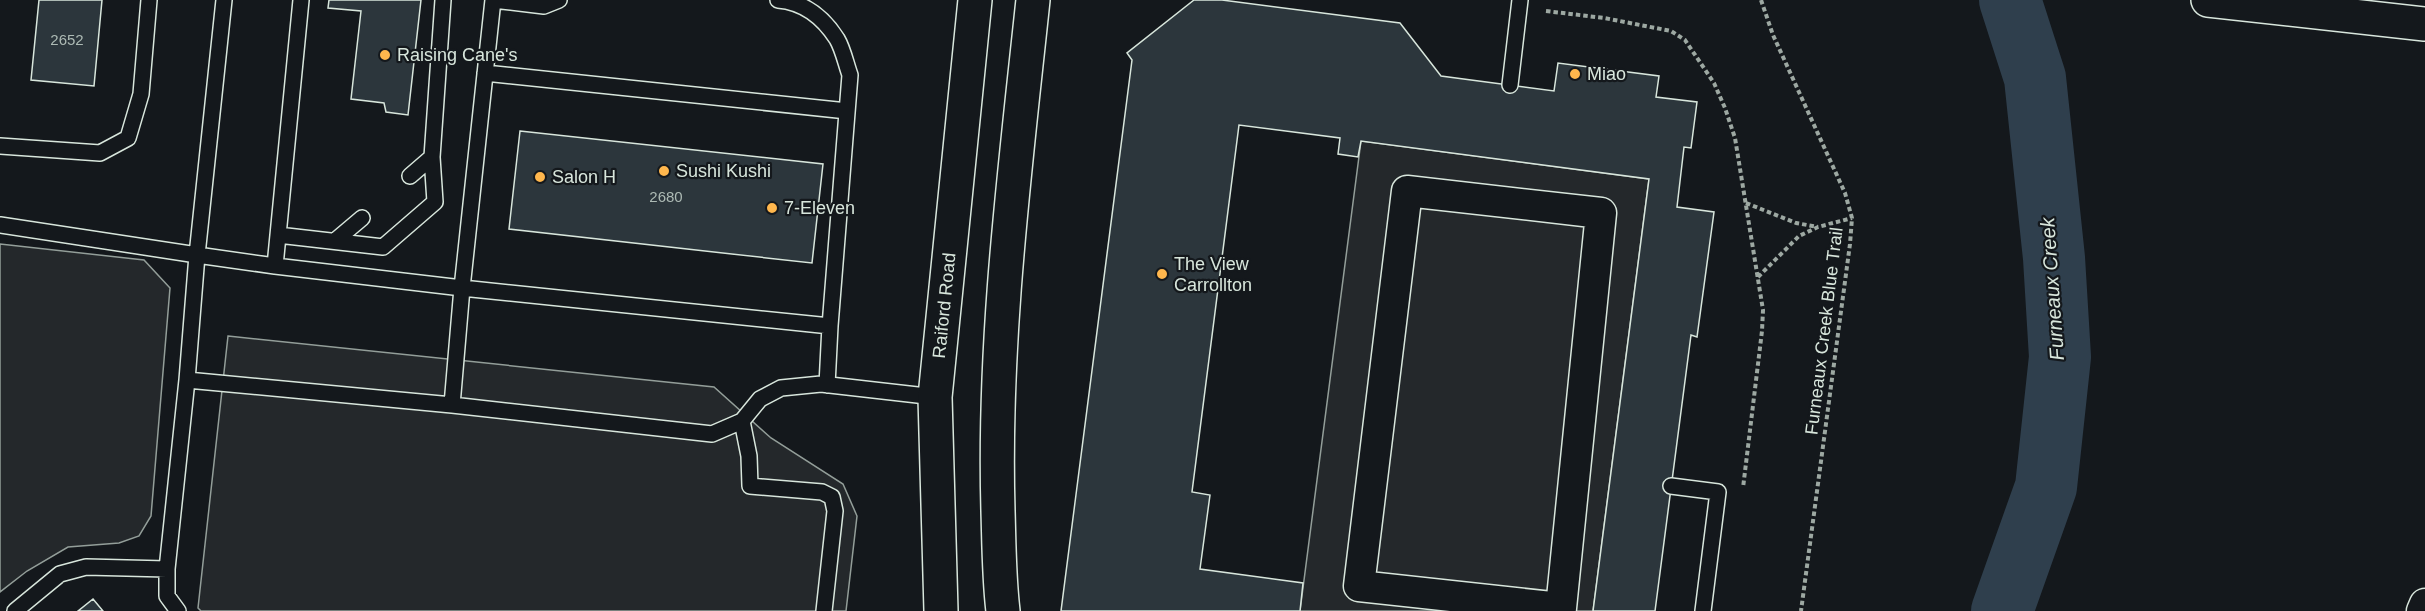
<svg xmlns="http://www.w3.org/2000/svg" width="2425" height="611" font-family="Helvetica,sans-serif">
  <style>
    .parking { fill: #24282b; stroke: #939e99; stroke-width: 1.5 }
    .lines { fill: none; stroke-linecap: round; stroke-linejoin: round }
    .river { stroke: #2f3f4d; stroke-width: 62 }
    .building { fill: #2c363c; stroke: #d8e6dc; stroke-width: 1.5 }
    .lane-casing { stroke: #d8e6dc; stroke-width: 18 }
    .street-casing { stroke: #d8e6dc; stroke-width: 33 }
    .secondary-casing { stroke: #d8e6dc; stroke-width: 36 }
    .path { stroke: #9da8a2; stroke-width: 4; stroke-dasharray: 4.5 3; stroke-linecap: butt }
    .lane { stroke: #14181c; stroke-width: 15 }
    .street { stroke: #14181c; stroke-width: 30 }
    .secondary { stroke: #14181c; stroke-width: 33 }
    .poi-dot { fill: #ffb74d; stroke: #14181c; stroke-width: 2 }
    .labels { text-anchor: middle; stroke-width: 4.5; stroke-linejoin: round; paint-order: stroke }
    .number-label { font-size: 15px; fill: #adbab4 }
    .poi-label { font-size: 18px; fill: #d8e6dc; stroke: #14181c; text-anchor: start }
    .street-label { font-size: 18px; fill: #d8e6dc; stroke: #14181c }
    .water-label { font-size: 20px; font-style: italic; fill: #d8e6dc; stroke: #14181c }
  </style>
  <rect width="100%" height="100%" fill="#14181c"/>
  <path class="parking" d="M1361 141 1649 179 1593 611H1300Z
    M0 244 144 260 170 288 151 516 139 536 119 543 68 547 27 571 0 592Z
    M228 336 714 387 771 438 843 484 857 516 846 611H201L198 608Z"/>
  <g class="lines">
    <path class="river" d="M2002 611 2046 487 2060 357 2054 258 2035 78 2010 0"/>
  </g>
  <path class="building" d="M39 0H102L94 86 31 80Z
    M329 0H421L408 115 386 112 384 103 351 99 361 11 328 8Z
    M1194 0H1222L1400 23 1441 76 1554 91 1558 63 1659 76 1656 97 1697 102 1691 148 1684 147 1677 207 1714 212 1697 337 1691 335 1655 611H1593L1649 179 1361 141 1358 157 1338 154 1340 138 1239 125 1192 492 1210 495 1200 569 1303 583 1300 611H1061L1132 60 1127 53Z
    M520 131 823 164 812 263 509 229Z
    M93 599 103 611H78Z"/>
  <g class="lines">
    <defs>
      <path id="lane" d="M301 0 275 266 197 255 187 380 452 405 712 434 742 421 760 399 781 388 821 384 935 397
        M493 0 544 6 559 0
        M485 73 847 111
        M1510 85 1520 0
        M0 146 100 153 128 138 141 94 149 0
        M410 176 432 157 443 0
        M0 225 197 255 224 0
        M278 235 383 247 435 202 432 157
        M336 240 362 218
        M275 266 462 288 830 326 850 75C846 64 843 49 837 39 823 17 803 2 778 0
        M827 385 830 326
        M452 405 462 288 493 0
        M742 421 749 456 750 486 822 492 832 497 835 511 824 611
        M1671 486 1718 492 1703 611
        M15 611 60 574 86 567 167 569
        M178 611 167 596V569L187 380"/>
      <path id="street" d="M1407 191 1601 213 1561 608 1359 586Z
        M2422 611 2425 604"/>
      <g id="secondary">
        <path d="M2208 0 2425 24"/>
        <path id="s1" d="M941 611 935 397 975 0"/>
        <path d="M1003 611C999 578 999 544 998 511 993 340 1015 170 1033 0"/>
      </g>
    </defs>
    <use href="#lane" class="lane-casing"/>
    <use href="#street" class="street-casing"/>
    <use href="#secondary" class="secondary-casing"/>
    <path class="path" d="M1761 0 1773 35 1845 193 1852 218 1850 244 1801 611
      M1546 11 1604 18 1671 31 1685 40 1714 83 1725 108 1735 138 1763 310 1762 331 1743 488
      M1746 203 1796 223 1818 227
      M1758 277 1799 236 1818 227 1852 218"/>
    <use href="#lane" class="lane"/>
    <use href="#street" class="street"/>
    <use href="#secondary" class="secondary"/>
  </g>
  <g class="poi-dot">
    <circle cx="385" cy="55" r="6"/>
    <circle cx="1575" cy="74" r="6"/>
    <circle cx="664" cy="171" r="6"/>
    <circle cx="540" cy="177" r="6"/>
    <circle cx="772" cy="208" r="6"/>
    <circle cx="1162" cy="274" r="6"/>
  </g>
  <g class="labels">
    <g class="number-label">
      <text x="67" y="45">2652</text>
      <text x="666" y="202">2680</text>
    </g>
    <g class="poi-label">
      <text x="397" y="61">Raising Cane's</text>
      <text x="1587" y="80">Miao</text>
      <text x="676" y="177">Sushi Kushi</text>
      <text x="552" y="183">Salon H</text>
      <text x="784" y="214">7-Eleven</text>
      <text x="1174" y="270">The View<tspan x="1174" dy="21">Carrollton</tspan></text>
    </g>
    <g class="street-label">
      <text dy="6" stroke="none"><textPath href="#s1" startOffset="306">Raiford Road</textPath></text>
      <text transform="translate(1824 331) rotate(-83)" y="6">Furneaux Creek Blue Trail</text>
    </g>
    <g class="water-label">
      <text transform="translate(2052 289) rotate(-94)" y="7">Furneaux Creek</text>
    </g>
  </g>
</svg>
